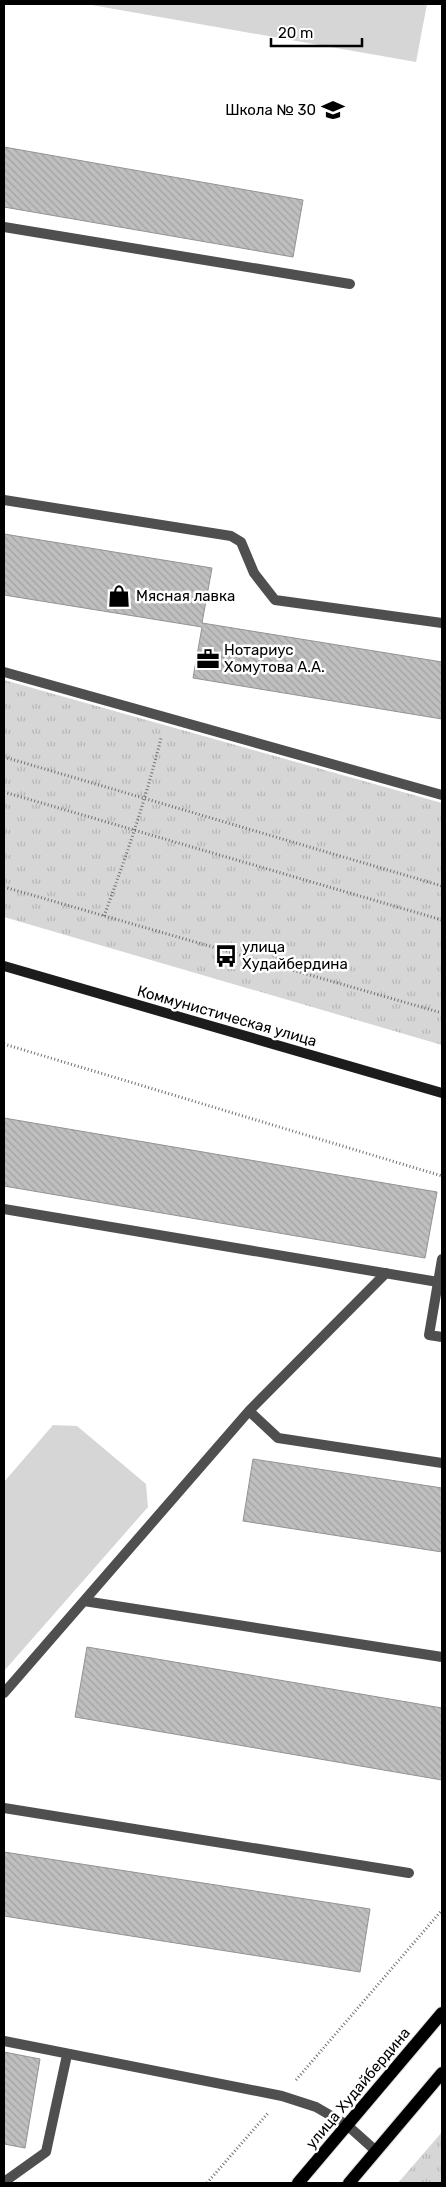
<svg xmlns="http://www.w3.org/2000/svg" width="446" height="2187" font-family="Rubik,sans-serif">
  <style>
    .grass { fill: url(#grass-tufts) }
    .garden { fill: #d6d6d6 }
    .building { fill: url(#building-back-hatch); stroke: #939393 }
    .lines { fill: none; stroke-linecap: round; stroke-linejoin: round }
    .primary-casing { stroke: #dbdbdb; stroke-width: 14 }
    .path { stroke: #717171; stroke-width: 3; stroke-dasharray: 1 2.5; stroke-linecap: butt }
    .lane { stroke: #4f4f4f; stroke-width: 10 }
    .secondary { stroke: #1c1c1c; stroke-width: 10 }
    .primary { stroke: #000; stroke-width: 12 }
    .labels { text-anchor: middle; stroke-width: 5; stroke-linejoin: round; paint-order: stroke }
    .poi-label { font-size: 15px; fill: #000; stroke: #fff; text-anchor: start }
    .street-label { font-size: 15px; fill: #000; stroke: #fff }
  </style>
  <defs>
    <pattern id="grass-tufts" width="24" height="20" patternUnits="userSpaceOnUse" patternTransform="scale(1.25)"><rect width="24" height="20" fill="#d6d6d6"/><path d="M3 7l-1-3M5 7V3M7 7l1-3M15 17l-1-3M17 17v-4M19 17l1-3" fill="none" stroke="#b6b6b6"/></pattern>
    <pattern id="building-back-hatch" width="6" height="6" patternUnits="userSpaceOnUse" patternTransform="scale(1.25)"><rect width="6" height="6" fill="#bfbfbf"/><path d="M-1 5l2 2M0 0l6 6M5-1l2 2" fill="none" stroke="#a2a2a2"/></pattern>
  </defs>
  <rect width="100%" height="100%" fill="#fff"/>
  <path class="grass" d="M4 680 442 803V1045L4 917Z
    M442 2132V2183H398Z"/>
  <path class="garden" d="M86 4H427L416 62Z
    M53 1425 77 1426 146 1484 148 1507 4 1671V1482Z"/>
  <path class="building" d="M4 147 303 200 293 257 4 207Z
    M4 534 212 568 202 623 442 662V719L193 678 202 627 4 595Z
    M4 1118 437 1192 425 1258 4 1186Z
    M253 1459 442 1488V1552L243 1521Z
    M87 1647 442 1708V1780L75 1717Z
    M4 1852 370 1909 360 1972 4 1916Z
    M4 2052 40 2059 25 2148 4 2144Z"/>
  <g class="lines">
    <defs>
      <path id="primary" d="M298 2183 442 2013
        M349 2183 442 2073"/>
    </defs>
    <use href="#primary" class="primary-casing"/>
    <path class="path" d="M4 757 442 886
      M4 792 442 920
      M4 887 442 1013
      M104 916C126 857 146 799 161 738
      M4 1044 442 1176
      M296 2080 442 1910
      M207 2183 268 2113"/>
    <path class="lane" d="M4 227 350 284
      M4 500 231 536 241 542 254 573 275 600 442 623
      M4 672 442 795
      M4 1209 438 1282
      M442 1259 429 1335 442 1337
      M249 1411 278 1438 442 1463
      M84 1601 442 1657
      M4 1693 249 1411 386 1273
      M4 1808 409 1873
      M4 2041 282 2096 316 2107 347 2125 376 2151
      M4 2182 46 2152 67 2055"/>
    <path class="secondary" d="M4 966 442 1093"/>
    <use href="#primary" class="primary"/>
  </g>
  <defs>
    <symbol id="school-bare" viewBox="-9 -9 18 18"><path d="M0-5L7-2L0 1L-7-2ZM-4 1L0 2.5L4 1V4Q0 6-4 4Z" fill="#000" stroke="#fff" stroke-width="2.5" paint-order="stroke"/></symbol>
    <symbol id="shop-bare" viewBox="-9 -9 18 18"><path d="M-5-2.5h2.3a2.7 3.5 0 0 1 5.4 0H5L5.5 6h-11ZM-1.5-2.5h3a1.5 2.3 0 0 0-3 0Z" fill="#000" stroke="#fff" stroke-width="2.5" paint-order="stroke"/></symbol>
    <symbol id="office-bare" viewBox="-9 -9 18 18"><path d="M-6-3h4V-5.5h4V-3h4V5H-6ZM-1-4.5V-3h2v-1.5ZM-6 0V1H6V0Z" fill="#000" stroke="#fff" stroke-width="2.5" paint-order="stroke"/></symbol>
    <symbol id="bus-bare" viewBox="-9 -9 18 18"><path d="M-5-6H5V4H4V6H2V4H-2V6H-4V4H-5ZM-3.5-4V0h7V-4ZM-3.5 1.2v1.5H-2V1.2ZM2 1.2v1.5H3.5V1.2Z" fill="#000" stroke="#fff" stroke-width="2.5" paint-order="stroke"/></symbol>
  </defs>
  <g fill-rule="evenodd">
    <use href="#school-bare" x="317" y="94" width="32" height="32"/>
    <use href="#shop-bare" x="103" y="580" width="32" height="32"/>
    <use href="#office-bare" x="192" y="643" width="32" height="32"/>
    <use href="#bus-bare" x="210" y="940" width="32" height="32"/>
  </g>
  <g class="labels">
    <g class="poi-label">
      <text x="316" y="115" text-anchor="end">Школа № 30</text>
      <text x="136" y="601">Мясная лавка</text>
      <text x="224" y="655">Нотариус<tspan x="224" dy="17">Хомутова А.А.</tspan></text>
      <text x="242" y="952">улица<tspan x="242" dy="17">Худайбердина</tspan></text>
    </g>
    <g class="street-label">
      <text transform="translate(227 1016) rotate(16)" y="5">Коммунистическая улица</text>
      <text transform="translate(358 2088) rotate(-50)" y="5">улица Худайбердина</text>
    </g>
  </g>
  <rect width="446" height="2187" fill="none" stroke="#000000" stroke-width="10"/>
  <path d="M271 38v8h91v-8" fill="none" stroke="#000000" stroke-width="2.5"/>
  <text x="278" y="38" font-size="15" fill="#000000" stroke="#ffffff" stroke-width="4" paint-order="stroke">20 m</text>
</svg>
